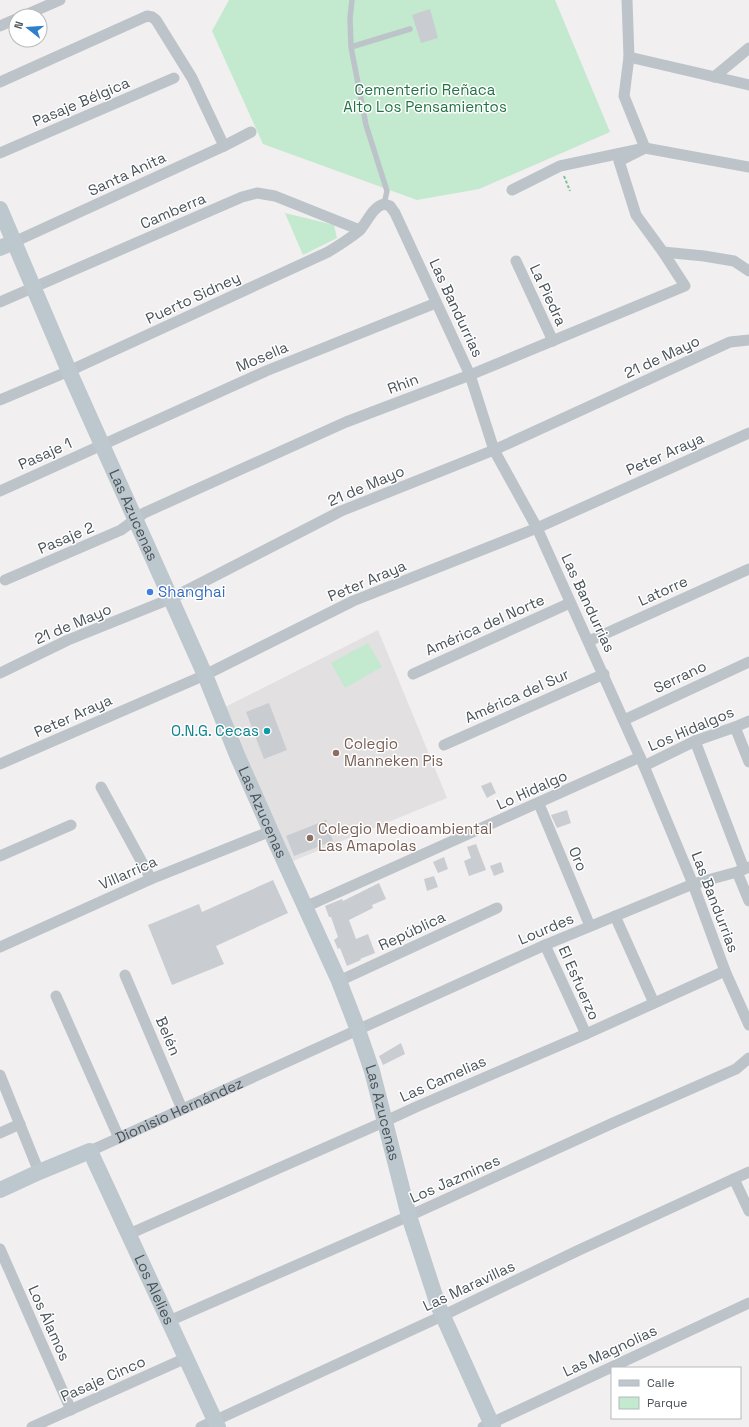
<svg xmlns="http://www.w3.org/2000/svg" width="749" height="1427" font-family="'Space Grotesk',sans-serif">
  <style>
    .education { fill: #e2e0e1 }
    .green { fill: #c3e9cf }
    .building { fill: #c9ccd1 }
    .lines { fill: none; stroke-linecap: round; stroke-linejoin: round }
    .path { stroke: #7fc39d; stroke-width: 2; stroke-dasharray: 3 2; stroke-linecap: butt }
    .lane { stroke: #bcc4ca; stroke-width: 5.5 }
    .street { stroke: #bcc4ca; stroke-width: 11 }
    .secondary { stroke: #bdc7ce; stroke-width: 16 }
    .shop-dot { fill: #3f7fe0; stroke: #fff; stroke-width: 1.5 }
    .culture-dot { fill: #0f9aa8; stroke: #fff; stroke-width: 1.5 }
    .education-dot { fill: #8d6e63; stroke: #fff; stroke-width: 1.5 }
    .labels { text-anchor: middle; stroke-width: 3; stroke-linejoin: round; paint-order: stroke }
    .park-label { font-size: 15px; fill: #237345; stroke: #fff }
    .street-label { font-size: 15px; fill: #49535a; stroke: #fff }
    .shop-label { font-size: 15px; fill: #366cbe; stroke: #fff; text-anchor: start }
    .culture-label { font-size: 15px; fill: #0d838f; stroke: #fff; text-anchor: end }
    .education-label { font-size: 15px; fill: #785e54; stroke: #fff; text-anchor: start }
  </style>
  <rect width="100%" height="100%" fill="#f1efef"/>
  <path class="education" d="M378 630 447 798 293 861 223 708Z"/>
  <path class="green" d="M229 0H555L610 132 479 189 417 200 263 144 212 31Z
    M285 213 334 225 337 238 303 255Z
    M368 643 382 667 345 688 331 663Z"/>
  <path class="building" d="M430 9 438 38 421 43 412 15Z
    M269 703 287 750 264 759 246 712Z
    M491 782 496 793 487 798 481 786Z
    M567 810 571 823 557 828 551 815Z
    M326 820 333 841 294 856 286 836Z
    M476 844 486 870 469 876 464 861 471 858 467 847Z
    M444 857 448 869 438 873 433 862Z
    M501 862 504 872 494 876 490 866Z
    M434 876 438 887 427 891 424 879Z
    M273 880 288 913 216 946 224 964 172 985 148 925 199 904 202 912Z
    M379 883 386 899 372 905 373 908 349 920 356 939 368 934 375 953 360 959 361 960 347 966 340 948 338 949 334 940 338 937 331 917H329L325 906 342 899 343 901Z
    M401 1043 405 1054 383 1065 379 1056Z"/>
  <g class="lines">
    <path class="path" d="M564 176 570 191"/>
    <path class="lane" d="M352 0 350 18 351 47 366 125 387 191 384 204
      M351 47 410 29"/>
    <g class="street">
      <path d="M23 16 60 0"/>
      <path d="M0 26 16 19"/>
      <path d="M629 57 749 85"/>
      <path d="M714 77 749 48"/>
      <path d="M0 82 147 16 152 17 156 20 192 78 224 146"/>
      <path d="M0 153 174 78"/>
      <path d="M512 190 560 166 645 148 749 167"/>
      <path d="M14 242 224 146 251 132"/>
      <path d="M663 252 704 256 734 261 749 271"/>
      <path d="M516 261 553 341"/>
      <path d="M0 302 242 197 257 193 275 196 360 230"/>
      <path d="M0 400 69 371 328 252C338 246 349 239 359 231 368 222 371 208 384 204L390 206 395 213 470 375 494 450 537 528 644 766 693 884 725 971 749 1025"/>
      <path d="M0 491 266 371 436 303"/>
      <path d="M5 580 121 530 144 513 346 422 470 375 685 286 663 252 636 215 619 161 645 148 624 96 629 57 627 0"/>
      <path d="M589 641 749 569"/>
      <path d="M0 673 68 640 170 599 341 511 494 450 730 342 749 340"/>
      <path d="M413 674 570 603"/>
      <path d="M624 720 749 662"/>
      <path d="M735 727 749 762"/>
      <path d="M695 741 744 869"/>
      <path d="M444 745 604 674"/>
      <path d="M0 764 205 675 353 601 537 528 749 433"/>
      <path d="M644 766 695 741 735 727 749 721"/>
      <path d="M101 787 151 879"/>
      <path d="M539 804 590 926"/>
      <path d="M0 856 71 825"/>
      <path d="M737 872 749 901"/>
      <path d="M305 907 640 757"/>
      <path d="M615 916 654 1003"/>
      <path d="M545 945 586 1034"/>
      <path d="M0 947 151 879 271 831"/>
      <path d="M125 975 182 1109"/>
      <path d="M339 981 497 908"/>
      <path d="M56 996 119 1138"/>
      <path d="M0 1075 39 1172"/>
      <path d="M0 1133 20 1124"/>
      <path id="s1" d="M90 1151 545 945 693 884 737 872 749 867"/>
      <path d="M734 1179 749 1211"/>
      <path d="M129 1234 377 1125 416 1107 586 1034 725 971"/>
      <path d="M0 1249 71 1410"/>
      <path d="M169 1321 409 1216 613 1123 736 1069 749 1058"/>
      <path d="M32 1427 186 1358"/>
      <path d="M201 1427 442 1316 577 1251 749 1172"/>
      <path d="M483 1427 749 1303"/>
    </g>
    <g class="secondary">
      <path id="s2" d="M0 209 69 371 205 675 237 755 276 843 339 981 358 1030 372 1071 409 1216 438 1305 493 1427"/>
      <path d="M0 248 14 242"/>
      <path id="s3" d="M0 1190 39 1172 90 1151 218 1427"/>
    </g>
  </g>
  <circle class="shop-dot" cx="150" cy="592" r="4"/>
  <circle class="culture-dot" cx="267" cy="731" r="4"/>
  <g class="education-dot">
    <circle cx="336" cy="753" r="4"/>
    <circle cx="310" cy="838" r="4"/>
  </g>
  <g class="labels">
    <g class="park-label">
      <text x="425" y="95">Cementerio Reñaca<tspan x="425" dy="17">Alto Los Pensamientos</tspan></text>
    </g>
    <g class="street-label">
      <text transform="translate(81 102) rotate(-23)" y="5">Pasaje Bélgica</text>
      <text transform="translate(127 174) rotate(-25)" y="5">Santa Anita</text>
      <text transform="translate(173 211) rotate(-23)" y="5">Camberra</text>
      <text transform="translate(548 295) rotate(65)" y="5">La Piedra</text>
      <text transform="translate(193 298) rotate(-25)" y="5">Puerto Sidney</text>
      <text transform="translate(456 308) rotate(65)" y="5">Las Bandurrias</text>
      <text transform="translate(262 357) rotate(-23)" y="5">Mosella</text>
      <text transform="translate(662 357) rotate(-25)" y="5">21 de Mayo</text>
      <text transform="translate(403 384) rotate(-21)" y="5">Rhin</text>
      <text transform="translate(45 454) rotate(-24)" y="5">Pasaje 1</text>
      <text transform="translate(665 454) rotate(-24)" y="5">Peter Araya</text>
      <text transform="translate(366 486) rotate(-23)" y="5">21 de Mayo</text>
      <text dy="5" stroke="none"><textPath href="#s2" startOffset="334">Las Azucenas</textPath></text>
      <text transform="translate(66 538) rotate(-23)" y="5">Pasaje 2</text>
      <text transform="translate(367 581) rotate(-23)" y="5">Peter Araya</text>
      <text transform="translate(663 591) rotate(-24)" y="5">Latorre</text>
      <text transform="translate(588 603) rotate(65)" y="5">Las Bandurrias</text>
      <text transform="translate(73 624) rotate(-23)" y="5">21 de Mayo</text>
      <text transform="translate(485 625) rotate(-24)" y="5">América del Norte</text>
      <text transform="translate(680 677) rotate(-25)" y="5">Serrano</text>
      <text transform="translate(517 696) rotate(-24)" y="5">América del Sur</text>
      <text transform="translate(73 716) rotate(-24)" y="5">Peter Araya</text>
      <text transform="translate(691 729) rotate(-23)" y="5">Los Hidalgos</text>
      <text transform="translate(532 790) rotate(-24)" y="5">Lo Hidalgo</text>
      <text dy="5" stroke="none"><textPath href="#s2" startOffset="658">Las Azucenas</textPath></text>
      <text transform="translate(578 859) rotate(67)" y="5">Oro</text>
      <text transform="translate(128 873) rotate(-24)" y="5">Villarrica</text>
      <text transform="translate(715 902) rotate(69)" y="5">Las Bandurrias</text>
      <text transform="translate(546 929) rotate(-23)" y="5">Lourdes</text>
      <text transform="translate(412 931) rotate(-25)" y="5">República</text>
      <text transform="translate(579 983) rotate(66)" y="5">El Esfuerzo</text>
      <text transform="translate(168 1036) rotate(67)" y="5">Belén</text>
      <text transform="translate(443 1079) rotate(-24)" y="5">Las Camelias</text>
      <text dy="5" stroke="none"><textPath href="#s1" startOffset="98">Dionisio Hernández</textPath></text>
      <text dy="5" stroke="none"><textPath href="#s2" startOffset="982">Las Azucenas</textPath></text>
      <text transform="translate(455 1179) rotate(-24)" y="5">Los Jazmines</text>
      <text transform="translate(469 1286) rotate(-25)" y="5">Las Maravillas</text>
      <text dy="5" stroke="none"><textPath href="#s3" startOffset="251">Los Alelies</textPath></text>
      <text transform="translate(49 1323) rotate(66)" y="5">Los Álamos</text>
      <text transform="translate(610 1351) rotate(-25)" y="5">Las Magnolias</text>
      <text transform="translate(103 1379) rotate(-24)" y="5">Pasaje Cinco</text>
    </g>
    <g class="shop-label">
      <text x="158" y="597">Shanghai</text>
    </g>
    <g class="culture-label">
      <text x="259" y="736">O.N.G. Cecas</text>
    </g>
    <g class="education-label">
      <text x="344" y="749">Colegio<tspan x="344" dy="17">Manneken Pis</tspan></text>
      <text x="318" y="834">Colegio Medioambiental<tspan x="318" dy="17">Las Amapolas</tspan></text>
    </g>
  </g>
  <rect x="611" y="1367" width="130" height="52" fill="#ffffff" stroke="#b6babd"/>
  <rect x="619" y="1380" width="20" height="6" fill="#bdc7ce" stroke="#b6babd"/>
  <text x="647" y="1387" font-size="12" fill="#49535a">Calle</text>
  <rect x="619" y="1397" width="20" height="12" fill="#c3e9cf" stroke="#b6babd"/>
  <text x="647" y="1407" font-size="12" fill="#49535a">Parque</text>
  <g transform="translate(28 28) rotate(287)"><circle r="19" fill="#ffffff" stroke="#b6babd"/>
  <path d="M0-3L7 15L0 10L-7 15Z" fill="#2f7fcb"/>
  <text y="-6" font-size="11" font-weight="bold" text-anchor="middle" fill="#49535a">N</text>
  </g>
</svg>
